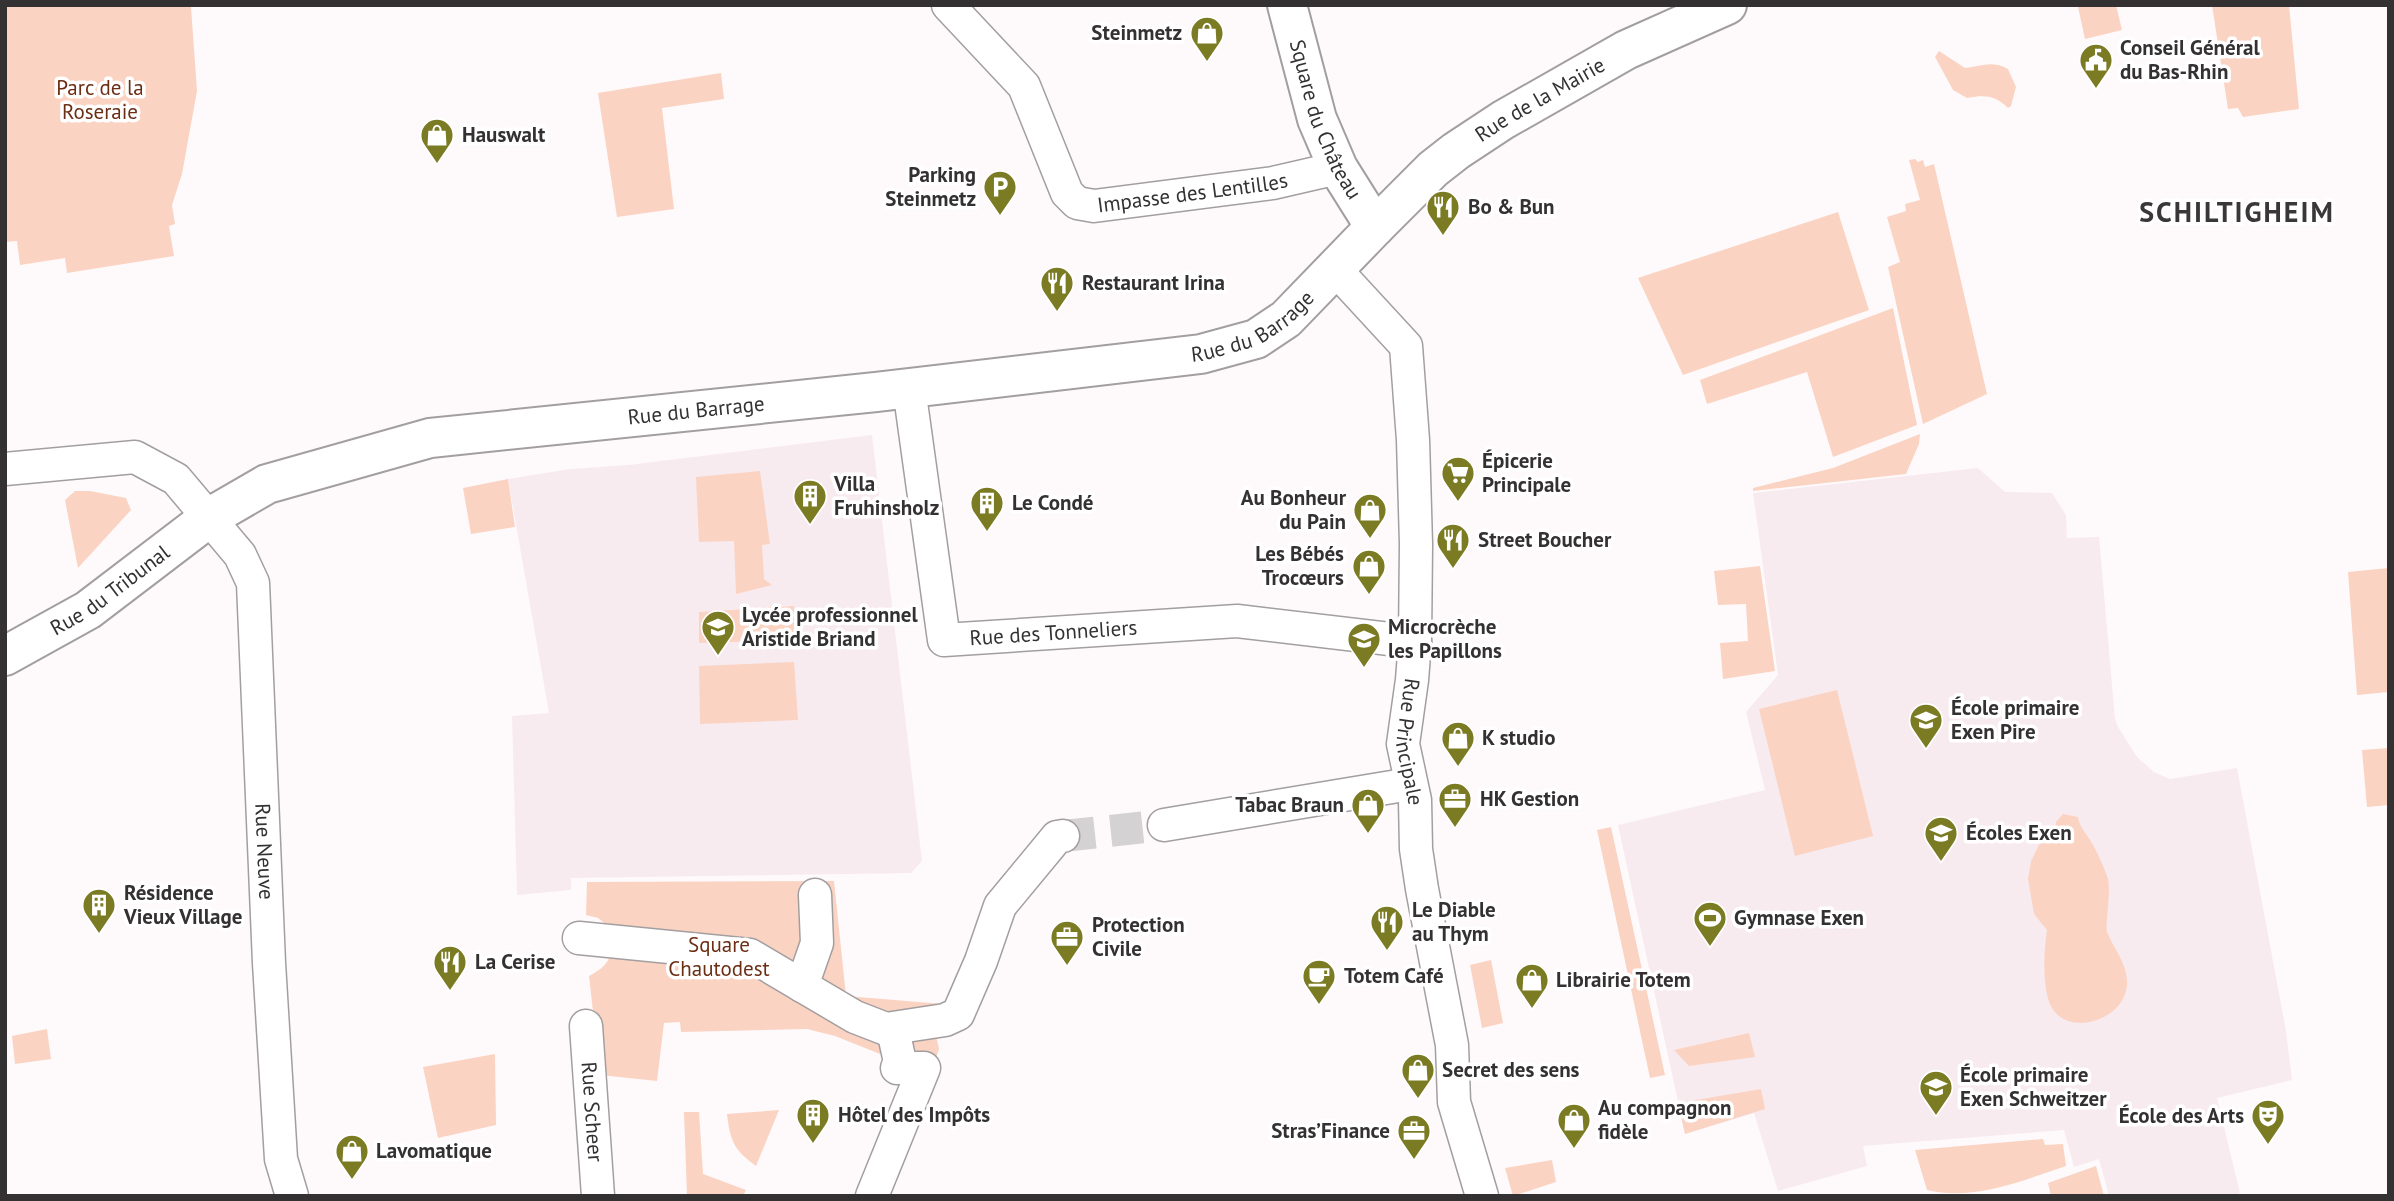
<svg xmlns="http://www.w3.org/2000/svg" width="2394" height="1201" font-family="'PT Sans',sans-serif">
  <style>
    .built { fill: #f8ebef }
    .green { fill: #fbd3c3 }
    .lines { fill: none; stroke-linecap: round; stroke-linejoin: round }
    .street-tunnel { stroke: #d5d2d3; stroke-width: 32; stroke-dasharray: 32 16; stroke-linecap: butt }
    .street-casing { stroke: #a39fa0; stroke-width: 35 }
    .secondary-casing { stroke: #a39fa0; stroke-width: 42 }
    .street { stroke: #fff; stroke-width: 32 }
    .secondary { stroke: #fff; stroke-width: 38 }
    .labels { text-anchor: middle; stroke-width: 7; stroke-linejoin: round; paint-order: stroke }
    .poi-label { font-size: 21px; font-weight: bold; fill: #333131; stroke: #fff; text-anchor: start }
    .park-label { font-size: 21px; fill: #6b2e14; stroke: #fff }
    .street-label { font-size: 21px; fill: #333131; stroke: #fff }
    .district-label { font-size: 28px; font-weight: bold; letter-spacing: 2px; fill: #3a3738; stroke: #fff }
  </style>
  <rect width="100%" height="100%" fill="#fefafb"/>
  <path class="built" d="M872 435 922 861 911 873 571 878V890L517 895 512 716 549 713 508 479 570 469 629 465Z
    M1978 468 2005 492 2052 493 2066 515 2067 538 2099 537 2115 719 2118 727 2137 757 2154 772 2170 779 2237 768 2286 1031 2292 1080 2217 1098 2240 1193 2232 1196H2109L2099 1159 2074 1167 2064 1130 1863 1146 1867 1166 1778 1191 1754 1113 1685 1134 1618 825 1765 790 1746 712 1778 675 1753 493Z"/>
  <path class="green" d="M5 5H195L191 7 197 91 182 174 172 205 175 224 169 226 174 256 67 273 65 258 20 265 17 241 5 242Z
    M2083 5H2116L2122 30 2085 39 2078 7Z
    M2212 5H2289L2299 109 2243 117 2238 108 2228 109Z
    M1939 51 1965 68C1981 66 1993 60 2008 69L2016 87 2011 106 2008 108C1994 95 1985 95 1967 98L1953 90 1935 57Z
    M721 73 724 99 662 108 674 209 617 217 598 93Z
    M1915 159 1918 162 1923 160 1925 167 1934 164 1987 394 1923 424 1888 267 1900 262 1887 217 1906 211 1905 204 1920 200 1909 160Z
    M1838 212 1869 310 1683 375 1638 278Z
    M1893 308 1917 425 1833 457 1807 372 1707 404 1700 380Z
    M1920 434 1919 444 1906 474 1753 491V488L1833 468Z
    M760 471 770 544 762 545 764 579 772 585 736 594 734 541 699 542 696 477Z
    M508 479 515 527 471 534 463 488Z
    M75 491H90L126 498 131 510 78 568 65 500Z
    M1760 566 1775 671 1723 679 1720 643 1748 641 1746 604 1718 605 1714 571Z
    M2389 568V692L2357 695 2348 572Z
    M794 606 795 640 699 643V612Z
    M794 662 798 720 700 724 699 666Z
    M1837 690 1873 836 1795 856 1759 709Z
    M2389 748V805L2367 807 2362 750Z
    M2063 814 2078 817C2080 828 2085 831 2090 840 2097 851 2104 867 2108 879 2111 894 2105 926 2107 932 2114 949 2126 962 2127 981 2129 1020 2065 1040 2050 1004 2042 985 2044 950 2047 930L2034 914 2028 879 2031 861 2041 841 2055 832 2056 822Z
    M1611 827 1665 1075 1650 1078 1597 830Z
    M834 881 846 996 943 1004 936 1035 939 1049 936 1058 900 1062 835 1036 807 1029 681 1032 680 1022 664 1023 657 1081 600 1075 589 976C615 962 612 953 608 926L598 918 586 915 587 882Z
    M1491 960 1503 1023 1482 1028 1470 965Z
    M47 1029 51 1059 15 1064 12 1036Z
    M1749 1033 1755 1057 1689 1066 1674 1050Z
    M495 1054 496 1125 438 1138 423 1067Z
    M1761 1089 1765 1109 1685 1134 1678 1103Z
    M779 1110 756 1166C734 1150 730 1141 727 1114Z
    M684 1112H699L703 1174 746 1190 743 1196H687Z
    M2043 1139 2045 1145 2063 1144 2066 1166C2021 1181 1973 1201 1927 1190L1915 1150Z
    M1552 1160 1556 1182 1513 1196 1505 1168Z
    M2096 1166 2104 1196H2051L2048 1183Z"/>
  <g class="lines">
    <path class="street-tunnel" d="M1063 836 1164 825"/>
    <defs>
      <g id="street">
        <path id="s1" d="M948 5 1024 86 1067 193 1077 203 1094 206 1273 183 1338 168"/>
        <path id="s2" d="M1335 269 1406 346 1413 440 1416 544 1415 642 1412 680 1403 744 1415 800 1416 849 1422 889 1452 1045 1454 1102 1482 1196"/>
        <path id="s3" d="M909 388 944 640 1237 621 1415 642"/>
        <path id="s4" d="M5 469 135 457 176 479 240 555 253 583 269 963 281 1159 292 1196"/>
        <path d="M1164 825 1410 784"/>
        <path d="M579 938 750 955 855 1017 886 1029 945 1020 958 1014 981 961 1000 906 1057 837 1063 836"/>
        <path d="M802 986 817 943 815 895"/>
        <path id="s5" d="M586 1026 598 1196"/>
        <path d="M872 1196 924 1068H897L900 1062 893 1030"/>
      </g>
      <g id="secondary">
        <path id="s6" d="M1287 5 1317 119 1338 168 1375 227"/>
        <path id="s7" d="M5 656 88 610 210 517 267 484 430 438 876 392 1201 354 1256 339 1286 319 1375 227 1433 169 1456 151 1503 120 1626 50 1727 5"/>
      </g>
    </defs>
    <use href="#street" class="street-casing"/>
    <use href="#secondary" class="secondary-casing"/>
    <use href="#street" class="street"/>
    <use href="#secondary" class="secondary"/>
  </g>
  <defs>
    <symbol id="shop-pin" viewBox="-11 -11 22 30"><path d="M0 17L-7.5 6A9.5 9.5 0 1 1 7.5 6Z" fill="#7b7b23" stroke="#fff"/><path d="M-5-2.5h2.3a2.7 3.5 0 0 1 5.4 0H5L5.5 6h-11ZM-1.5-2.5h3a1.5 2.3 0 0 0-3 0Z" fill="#fff"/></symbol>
    <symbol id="civic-pin" viewBox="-11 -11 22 30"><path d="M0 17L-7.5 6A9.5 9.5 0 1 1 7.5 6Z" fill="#7b7b23" stroke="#fff"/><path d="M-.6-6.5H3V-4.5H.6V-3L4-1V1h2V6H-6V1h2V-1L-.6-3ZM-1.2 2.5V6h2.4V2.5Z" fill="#fff"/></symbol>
    <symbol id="parking-pin" viewBox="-11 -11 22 30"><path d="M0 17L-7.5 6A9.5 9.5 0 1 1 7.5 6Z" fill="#7b7b23" stroke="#fff"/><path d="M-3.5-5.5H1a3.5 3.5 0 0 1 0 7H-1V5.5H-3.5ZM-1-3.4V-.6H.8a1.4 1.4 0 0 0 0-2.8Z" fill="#fff"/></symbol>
    <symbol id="restaurant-pin" viewBox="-11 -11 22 30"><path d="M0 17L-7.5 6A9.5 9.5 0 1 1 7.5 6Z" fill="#7b7b23" stroke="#fff"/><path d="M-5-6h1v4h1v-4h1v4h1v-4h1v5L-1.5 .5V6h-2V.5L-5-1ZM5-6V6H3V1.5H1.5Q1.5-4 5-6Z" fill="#fff"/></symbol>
    <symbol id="supermarket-pin" viewBox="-11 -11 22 30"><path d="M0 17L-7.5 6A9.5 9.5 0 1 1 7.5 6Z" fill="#7b7b23" stroke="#fff"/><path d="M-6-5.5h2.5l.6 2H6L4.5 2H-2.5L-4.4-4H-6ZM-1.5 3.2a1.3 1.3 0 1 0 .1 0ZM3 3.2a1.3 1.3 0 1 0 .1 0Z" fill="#fff"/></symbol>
    <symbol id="building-pin" viewBox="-11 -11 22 30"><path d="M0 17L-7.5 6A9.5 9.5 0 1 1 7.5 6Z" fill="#7b7b23" stroke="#fff"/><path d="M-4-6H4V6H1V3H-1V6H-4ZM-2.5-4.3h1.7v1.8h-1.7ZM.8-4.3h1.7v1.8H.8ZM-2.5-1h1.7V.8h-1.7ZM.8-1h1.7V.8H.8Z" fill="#fff"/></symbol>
    <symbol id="school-pin" viewBox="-11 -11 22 30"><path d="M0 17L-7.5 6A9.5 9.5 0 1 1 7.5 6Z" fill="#7b7b23" stroke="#fff"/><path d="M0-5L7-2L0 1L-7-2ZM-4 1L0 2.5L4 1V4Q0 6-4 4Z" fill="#fff"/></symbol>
    <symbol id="office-pin" viewBox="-11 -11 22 30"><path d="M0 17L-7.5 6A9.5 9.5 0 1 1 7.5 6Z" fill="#7b7b23" stroke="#fff"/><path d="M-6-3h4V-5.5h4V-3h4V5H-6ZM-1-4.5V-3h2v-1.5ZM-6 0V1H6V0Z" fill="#fff"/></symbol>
    <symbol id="stadium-pin" viewBox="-11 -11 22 30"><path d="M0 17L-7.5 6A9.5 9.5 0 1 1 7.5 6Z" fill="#7b7b23" stroke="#fff"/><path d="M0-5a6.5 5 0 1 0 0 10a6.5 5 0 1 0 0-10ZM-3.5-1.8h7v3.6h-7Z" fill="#fff"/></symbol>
    <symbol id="cafe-pin" viewBox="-11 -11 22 30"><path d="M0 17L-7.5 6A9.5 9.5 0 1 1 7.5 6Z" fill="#7b7b23" stroke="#fff"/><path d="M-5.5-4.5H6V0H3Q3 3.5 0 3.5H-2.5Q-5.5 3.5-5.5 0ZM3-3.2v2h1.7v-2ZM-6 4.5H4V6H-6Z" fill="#fff"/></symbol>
    <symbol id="theatre-pin" viewBox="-11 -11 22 30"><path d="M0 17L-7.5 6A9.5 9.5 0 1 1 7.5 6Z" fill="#7b7b23" stroke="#fff"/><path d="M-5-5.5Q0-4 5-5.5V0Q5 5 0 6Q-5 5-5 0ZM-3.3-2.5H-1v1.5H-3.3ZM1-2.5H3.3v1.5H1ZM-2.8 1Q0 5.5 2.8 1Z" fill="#fff"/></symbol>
  </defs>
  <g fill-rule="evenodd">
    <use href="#shop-pin" x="1188" y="14" width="38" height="52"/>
    <use href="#civic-pin" x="2077" y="41" width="38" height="52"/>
    <use href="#shop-pin" x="418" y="116" width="38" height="52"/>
    <use href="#parking-pin" x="981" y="168" width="38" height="52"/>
    <use href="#restaurant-pin" x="1424" y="188" width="38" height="52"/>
    <use href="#restaurant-pin" x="1038" y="264" width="38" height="52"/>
    <use href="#supermarket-pin" x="1439" y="454" width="38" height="52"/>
    <use href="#building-pin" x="791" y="477" width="38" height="52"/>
    <use href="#building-pin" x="968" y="484" width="38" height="52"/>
    <use href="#shop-pin" x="1351" y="491" width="38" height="52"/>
    <use href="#restaurant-pin" x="1434" y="521" width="38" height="52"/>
    <use href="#shop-pin" x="1350" y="547" width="38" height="52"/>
    <use href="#school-pin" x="699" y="608" width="38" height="52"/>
    <use href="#school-pin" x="1345" y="620" width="38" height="52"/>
    <use href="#school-pin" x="1907" y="701" width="38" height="52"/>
    <use href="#shop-pin" x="1439" y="719" width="38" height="52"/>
    <use href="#office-pin" x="1436" y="780" width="38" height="52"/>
    <use href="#shop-pin" x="1349" y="786" width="38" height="52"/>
    <use href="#school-pin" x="1922" y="814" width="38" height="52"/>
    <use href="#building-pin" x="80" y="886" width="38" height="52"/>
    <use href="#stadium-pin" x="1691" y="899" width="38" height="52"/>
    <use href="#restaurant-pin" x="1368" y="903" width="38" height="52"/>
    <use href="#office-pin" x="1048" y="918" width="38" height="52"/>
    <use href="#restaurant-pin" x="431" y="943" width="38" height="52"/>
    <use href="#cafe-pin" x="1300" y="957" width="38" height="52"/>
    <use href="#shop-pin" x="1513" y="961" width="38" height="52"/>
    <use href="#shop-pin" x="1399" y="1051" width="38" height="52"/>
    <use href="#school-pin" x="1917" y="1068" width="38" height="52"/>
    <use href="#building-pin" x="794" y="1096" width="38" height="52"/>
    <use href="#theatre-pin" x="2249" y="1097" width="38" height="52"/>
    <use href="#shop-pin" x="1555" y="1101" width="38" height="52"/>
    <use href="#office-pin" x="1395" y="1112" width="38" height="52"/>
    <use href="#shop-pin" x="333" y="1132" width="38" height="52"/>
  </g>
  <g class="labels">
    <g class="poi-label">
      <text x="1182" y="40" text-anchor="end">Steinmetz</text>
      <text x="2120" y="55">Conseil Général<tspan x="2120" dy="24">du Bas-Rhin</tspan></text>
      <text x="462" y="142">Hauswalt</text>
      <text x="976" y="182" text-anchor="end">Parking<tspan x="976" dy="24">Steinmetz</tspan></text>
      <text x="1468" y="214">Bo &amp; Bun</text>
      <text x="1082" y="290">Restaurant Irina</text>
      <text x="1482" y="468">Épicerie<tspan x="1482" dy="24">Principale</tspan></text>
      <text x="834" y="491">Villa<tspan x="834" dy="24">Fruhinsholz</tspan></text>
      <text x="1346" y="505" text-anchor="end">Au Bonheur<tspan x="1346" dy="24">du Pain</tspan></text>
      <text x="1012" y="510">Le Condé</text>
      <text x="1478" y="547">Street Boucher</text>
      <text x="1344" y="561" text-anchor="end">Les Bébés<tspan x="1344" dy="24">Trocœurs</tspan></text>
      <text x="742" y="622">Lycée professionnel<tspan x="742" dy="24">Aristide Briand</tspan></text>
      <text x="1388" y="634">Microcrèche<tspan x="1388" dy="24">les Papillons</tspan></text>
      <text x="1951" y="715">École primaire<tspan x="1951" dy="24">Exen Pire</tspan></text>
      <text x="1482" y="745">K studio</text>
      <text x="1480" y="806">HK Gestion</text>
      <text x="1344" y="812" text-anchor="end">Tabac Braun</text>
      <text x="1966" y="840">Écoles Exen</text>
      <text x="124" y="900">Résidence<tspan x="124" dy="24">Vieux Village</tspan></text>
      <text x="1412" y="917">Le Diable<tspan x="1412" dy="24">au Thym</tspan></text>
      <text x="1734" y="925">Gymnase Exen</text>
      <text x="1092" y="932">Protection<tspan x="1092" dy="24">Civile</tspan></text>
      <text x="475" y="969">La Cerise</text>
      <text x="1344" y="983">Totem Café</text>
      <text x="1556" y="987">Librairie Totem</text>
      <text x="1442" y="1077">Secret des sens</text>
      <text x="1960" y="1082">École primaire<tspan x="1960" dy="24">Exen Schweitzer</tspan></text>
      <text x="1598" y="1115">Au compagnon<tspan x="1598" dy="24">fidèle</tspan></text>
      <text x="838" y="1122">Hôtel des Impôts</text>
      <text x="2244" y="1123" text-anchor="end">École des Arts</text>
      <text x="1390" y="1138" text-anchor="end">Stras’Finance</text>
      <text x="376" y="1158">Lavomatique</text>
    </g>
    <g class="park-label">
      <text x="100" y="95">Parc de la<tspan x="100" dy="24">Roseraie</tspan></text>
      <text x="719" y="952">Square<tspan x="719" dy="24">Chautodest</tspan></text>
    </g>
    <g class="street-label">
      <text dy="7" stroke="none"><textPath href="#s7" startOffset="1690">Rue de la Mairie</textPath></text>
      <text dy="7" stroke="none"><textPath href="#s6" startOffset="121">Square du Château</textPath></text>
      <text dy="7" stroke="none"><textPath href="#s1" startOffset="357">Impasse des Lentilles</textPath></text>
      <text dy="7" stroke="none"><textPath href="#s7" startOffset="1318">Rue du Barrage</textPath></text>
      <text dy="7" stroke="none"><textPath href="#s7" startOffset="751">Rue du Barrage</textPath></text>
      <text dy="7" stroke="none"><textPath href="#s7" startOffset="124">Rue du Tribunal</textPath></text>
      <text dy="7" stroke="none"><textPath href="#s3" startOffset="364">Rue des Tonneliers</textPath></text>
      <text dy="7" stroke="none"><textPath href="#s2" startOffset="502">Rue Principale</textPath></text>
      <text dy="7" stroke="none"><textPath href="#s4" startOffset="576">Rue Neuve</textPath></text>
      <text dy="7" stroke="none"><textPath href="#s5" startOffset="86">Rue Scheer</textPath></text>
    </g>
    <g class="district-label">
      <text x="2237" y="222">SCHILTIGHEIM</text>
    </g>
  </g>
  <rect width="2394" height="1201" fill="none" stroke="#333131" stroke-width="14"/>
</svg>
